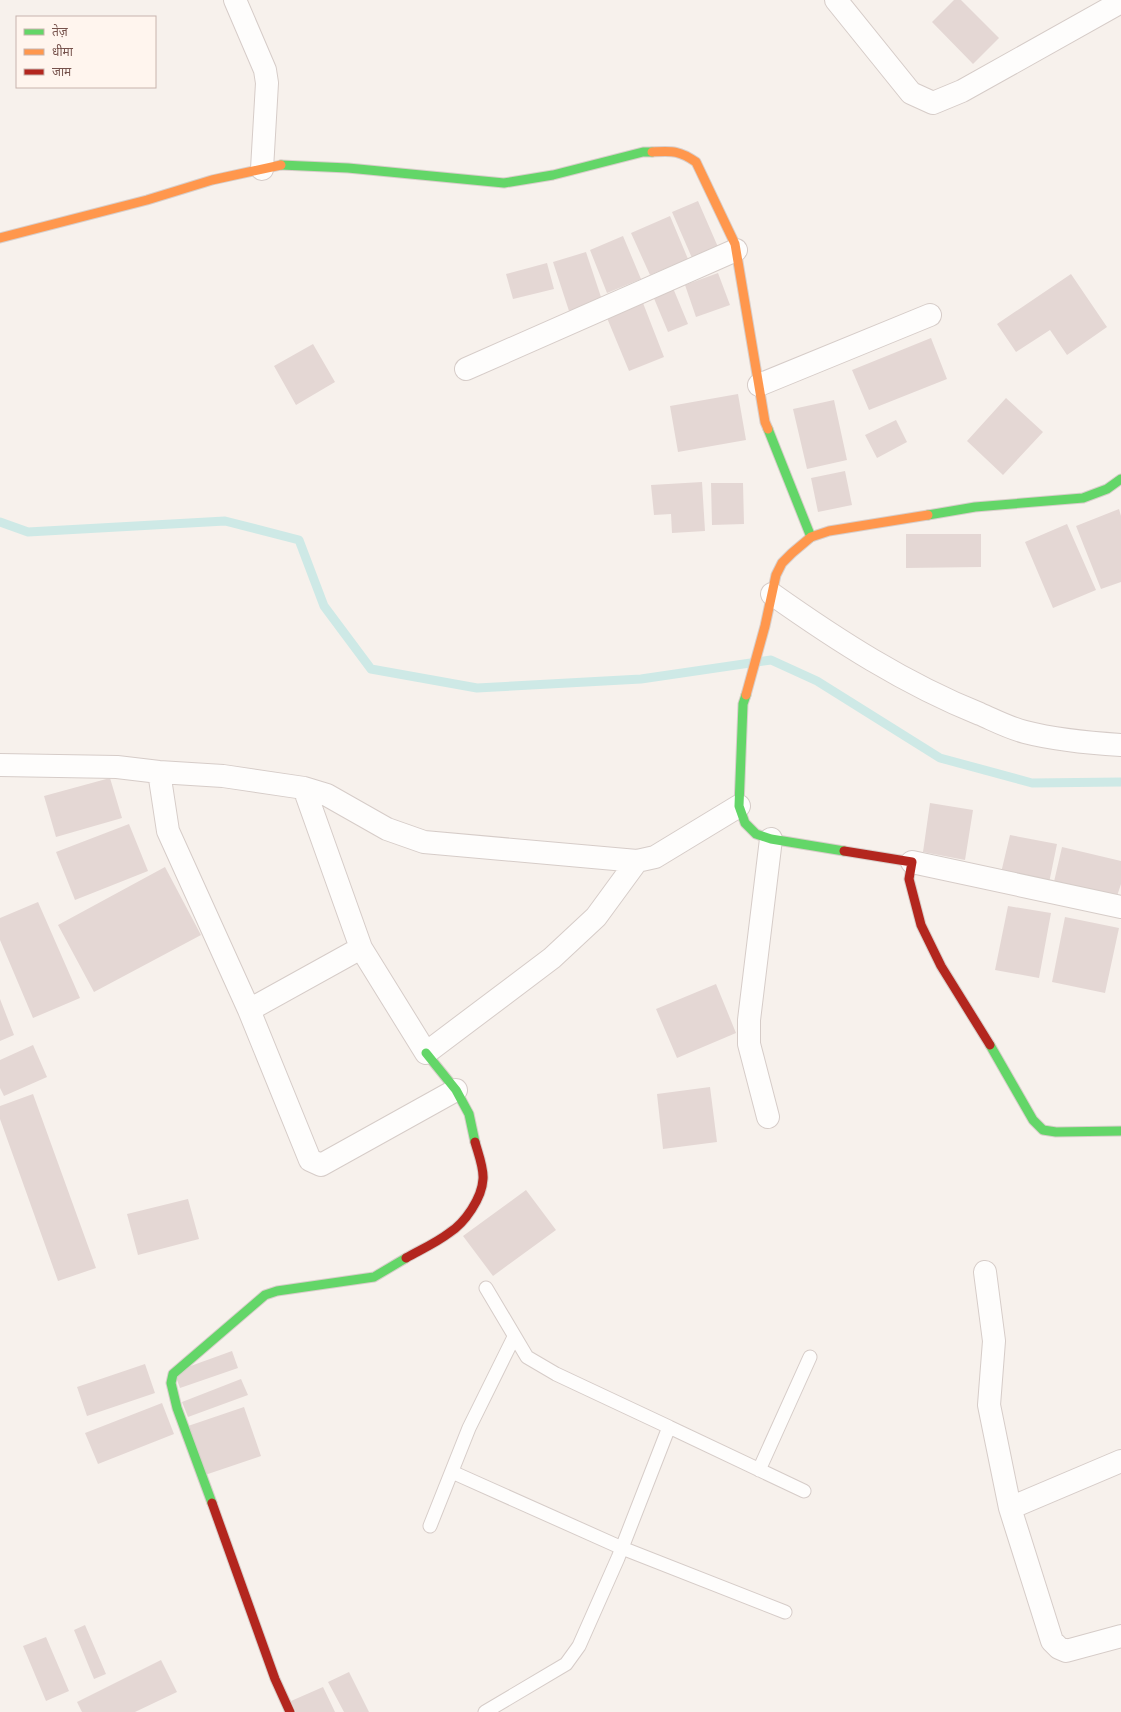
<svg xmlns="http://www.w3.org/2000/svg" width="1121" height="1712" font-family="Quicksand,'Noto Sans Devanagari',sans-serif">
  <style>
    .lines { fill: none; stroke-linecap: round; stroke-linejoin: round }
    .stream { stroke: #cee9e6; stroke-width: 9 }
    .building { fill: #e4d7d4 }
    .lane-casing { stroke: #d6ccc8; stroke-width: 15 }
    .street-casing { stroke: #d6ccc8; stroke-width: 24 }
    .fast-casing { stroke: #d8ceca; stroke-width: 11 }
    .slow-casing { stroke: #d8ceca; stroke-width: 11 }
    .jam-casing { stroke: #d8ceca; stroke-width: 11 }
    .lane { stroke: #fefdfc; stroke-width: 13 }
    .street { stroke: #fefdfc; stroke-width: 22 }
    .fast { stroke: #63d668; stroke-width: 9 }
    .slow { stroke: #ff974d; stroke-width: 9 }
    .jam { stroke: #b3261e; stroke-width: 9 }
  </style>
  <rect width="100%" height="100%" fill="#f7f1ec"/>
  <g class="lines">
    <path class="stream" d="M0 522 28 532 225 521 299 540 324 606 371 669 477 688 641 679 771 660 817 681 940 758 1032 783 1121 782"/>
  </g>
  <path class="building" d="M954 0H961L999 38 973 64 932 22Z
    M698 201 718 247 692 258 672 212Z
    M670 216 688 259 650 275 631 233Z
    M623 236 641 279 607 293 590 250Z
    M586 252 602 300 569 311 553 262Z
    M547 263 554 289 513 299 506 274Z
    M718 273 730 305 696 317 685 285Z
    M1071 274 1107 327 1067 355 1050 330 1016 352 997 324Z
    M673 288 688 324 668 332 653 296Z
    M643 303 664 357 629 371 607 318Z
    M931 338 947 379 869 410 852 370Z
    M313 344 335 382 296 405 274 366Z
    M738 394 746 440 678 452 670 406Z
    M1006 398 1043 432 1003 475 967 441Z
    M834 400 847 460 807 469 793 409Z
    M896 420 907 442 877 458 865 435Z
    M845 471 852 505 818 512 811 478Z
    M702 482 705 531 672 533 671 514 654 515 651 485Z
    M711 483H743L744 524 712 525Z
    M1119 509 1121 516V582L1101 589 1076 526Z
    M1067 524 1096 590 1053 608 1025 542Z
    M906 534H981V567L906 568Z
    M110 778 122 818 56 837 44 796Z
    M930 803 973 810 965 860 923 852Z
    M129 824 148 871 75 900 56 852Z
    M1010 835 1057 844 1048 888 1000 877Z
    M1062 847 1121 861V884L1115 902 1053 886Z
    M165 867 201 935 94 992 58 925Z
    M38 902 80 998 33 1018 0 940V918Z
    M1008 906 1051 913 1039 978 995 970Z
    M1065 917 1119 928 1105 993 1052 982Z
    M716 984 736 1033 677 1058 656 1009Z
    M0 999 14 1035 0 1041Z
    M33 1045 47 1077 4 1096 0 1088V1060Z
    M710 1087 717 1142 663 1149 657 1094Z
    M33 1094 96 1268 58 1281 0 1119V1106Z
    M526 1190 556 1230 493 1276 463 1236Z
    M188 1199 199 1239 138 1255 127 1214Z
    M232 1351 238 1368 180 1388 174 1372Z
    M145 1364 155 1393 87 1416 77 1387Z
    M241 1379 248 1395 188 1417 182 1402Z
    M162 1403 174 1434 98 1464 85 1433Z
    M244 1407 261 1456 205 1475 188 1426Z
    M85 1625 106 1674 94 1679 74 1630Z
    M46 1637 69 1691 46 1701 23 1646Z
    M161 1660 177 1692 135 1712H82L77 1702Z
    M349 1672 369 1712H344L328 1682Z
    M323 1687 335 1712H296L291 1701Z"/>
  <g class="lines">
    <defs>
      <path id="lane" d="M669 1427 804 1491
        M759 1470 810 1357
        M452 1472 622 1548 785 1612
        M430 1526 469 1428 514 1337
        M485 1712 566 1664 579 1646 618 1558 669 1427 556 1374 527 1357 486 1288"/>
      <path id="street" d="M235 0 265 70 267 83 262 169
        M836 0 911 93 933 103 962 91 1121 2
        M466 369 736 250
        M759 385 930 315
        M772 594C837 640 905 684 980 714 994 720 1009 728 1025 732 1056 740 1089 743 1121 745
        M0 765 117 767 159 772 223 776 304 788 327 795 387 829 424 842 637 861 655 857 739 806
        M159 772 168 831 249 1010 361 948 304 788
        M912 862 1121 907
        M361 948 426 1053 552 958 596 917 637 861
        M249 1010 310 1160 321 1165 456 1090
        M768 1117 749 1044V1020L771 839
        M985 1272 994 1341 989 1405 1010 1508
        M1121 1461 1010 1508 1052 1641 1059 1648 1066 1651 1121 1636"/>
      <path id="fast" d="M281 165 348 168 504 183 553 175 643 152H652
        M768 429 811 537
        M928 515 975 507 1083 498 1107 489 1121 479
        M746 695 743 704 739 806 745 823 756 834 771 839 844 851
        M990 1045 1033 1120 1043 1130 1056 1132 1121 1131
        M426 1053 456 1090 469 1114 475 1142
        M212 1503 177 1408 171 1383 173 1374 265 1295 277 1291 374 1277 406 1258"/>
      <path id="slow" d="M652 152C672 151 679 150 696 162L735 244 765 422 768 429
        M0 238 147 200 212 180 281 165
        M746 695 765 626 776 575 782 563 792 553 811 537 829 531 928 515"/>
      <path id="jam" d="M844 851 912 862 909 879 921 925 941 966 990 1045
        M406 1258C420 1250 436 1243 449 1233 465 1223 482 1198 483 1179 484 1168 478 1153 475 1142
        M212 1503 275 1679 290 1712"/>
    </defs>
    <use href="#lane" class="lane-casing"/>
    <use href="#street" class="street-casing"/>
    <use href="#fast" class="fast-casing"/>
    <use href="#slow" class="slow-casing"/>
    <use href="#jam" class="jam-casing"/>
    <use href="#lane" class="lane"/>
    <use href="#street" class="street"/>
    <use href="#fast" class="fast"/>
    <use href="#slow" class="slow"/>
    <use href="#jam" class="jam"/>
  </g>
  <rect x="16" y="16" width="140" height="72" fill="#fff5ee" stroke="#c8b4ad"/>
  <rect x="24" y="29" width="20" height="6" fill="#63d668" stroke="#c8b4ad"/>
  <text x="52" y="36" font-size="12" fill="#76524c">तेज़</text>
  <rect x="24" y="49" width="20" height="6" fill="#ff974d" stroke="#c8b4ad"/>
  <text x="52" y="56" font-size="12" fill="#76524c">धीमा</text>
  <rect x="24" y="69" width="20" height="6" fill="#b3261e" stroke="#c8b4ad"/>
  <text x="52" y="76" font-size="12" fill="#76524c">जाम</text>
</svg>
